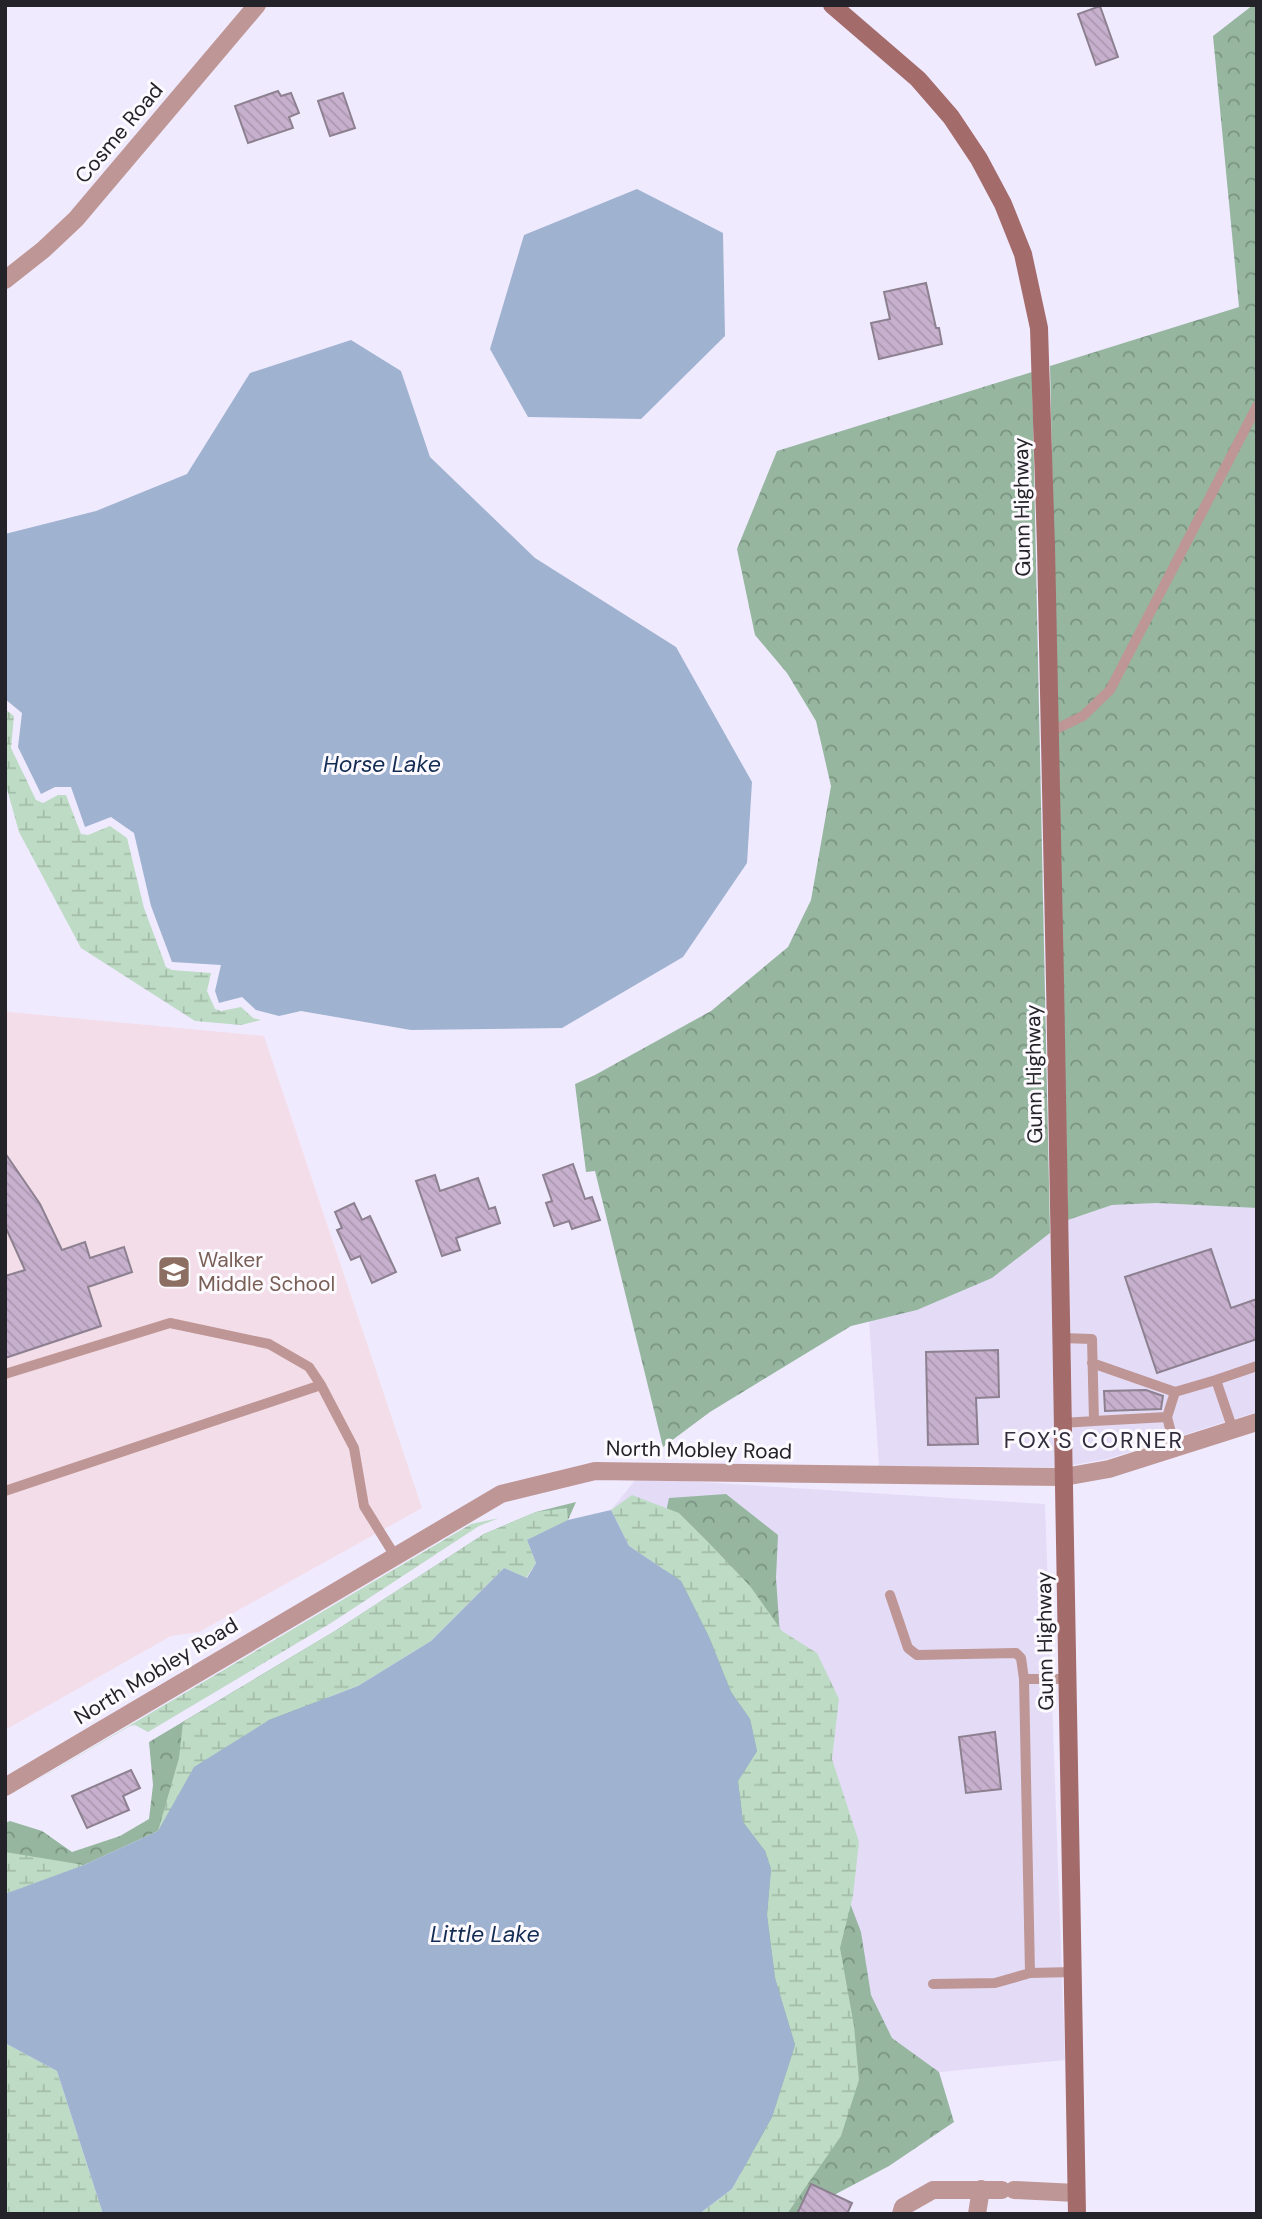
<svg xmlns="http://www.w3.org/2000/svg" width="1262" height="2219" font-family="'DM Sans',sans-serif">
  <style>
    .built { fill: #e4dcf7 }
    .education { fill: #f3dde9 }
    .forest { fill: url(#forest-crowns) }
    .wetland { fill: url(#wetland-marsh) }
    .water { fill: #9fb2d0 }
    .building { fill: url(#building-back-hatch); stroke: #8d8090; stroke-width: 2 }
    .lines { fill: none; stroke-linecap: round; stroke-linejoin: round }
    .service { stroke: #be9695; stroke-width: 10 }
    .minor { stroke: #be9695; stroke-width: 18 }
    .tertiary { stroke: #be9695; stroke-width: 18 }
    .secondary { stroke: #a46b6b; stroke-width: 18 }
    .labels { text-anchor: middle; stroke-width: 6; stroke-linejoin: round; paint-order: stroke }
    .street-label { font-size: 21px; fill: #25232a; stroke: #fcfaff }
    .education-label { font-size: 21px; fill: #785e54; stroke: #fcfaff; text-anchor: start }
    .water-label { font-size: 23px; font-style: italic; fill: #132c53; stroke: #fcfaff }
    .neighbourhood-label { font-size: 23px; letter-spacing: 2px; fill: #312c3c; stroke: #fcfaff }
  </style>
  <defs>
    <pattern id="forest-crowns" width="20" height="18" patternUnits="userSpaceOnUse" patternTransform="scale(1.75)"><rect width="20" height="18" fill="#96b69f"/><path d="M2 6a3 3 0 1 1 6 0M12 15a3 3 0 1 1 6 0" fill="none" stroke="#7a9482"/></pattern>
    <pattern id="wetland-marsh" width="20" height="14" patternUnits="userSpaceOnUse" patternTransform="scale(1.75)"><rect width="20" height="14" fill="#bedbc5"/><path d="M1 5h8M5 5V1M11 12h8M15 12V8" fill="none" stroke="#a3bca9"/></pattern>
    <pattern id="building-back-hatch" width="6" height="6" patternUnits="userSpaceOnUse" patternTransform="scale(1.75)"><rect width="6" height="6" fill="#c7b0cd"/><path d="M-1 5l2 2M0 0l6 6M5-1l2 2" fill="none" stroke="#ab97b0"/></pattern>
  </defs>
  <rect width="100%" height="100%" fill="#f0eaff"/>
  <path class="built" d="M1157 1203 1257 1208V1412L1107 1459 1073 1465 1068 1220 1112 1205Z
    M1050 1233 1055 1467 879 1466 869 1321 917 1310 992 1278Z
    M637 1478 1045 1504 1065 2060 859 2080 611 1510Z"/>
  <path class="education" d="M5 1009 9 1012 264 1036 422 1508 199 1632 171 1636 5 1730Z"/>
  <path class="forest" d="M1253 5H1257V1208L1157 1203 1112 1205 1068 1220 1050 366 1239 307 1213 36Z
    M1032 372 1050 1233 992 1278 917 1310 851 1326 710 1412 663 1447 595 1171 586 1172 575 1084 595 1075 711 1011 788 947 811 900 831 786 816 721 787 673 755 635 737 549 777 451Z
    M726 1494 778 1535 776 1578 781 1650 836 1866 861 1932 871 1995 892 2038 939 2072 954 2122 889 2166 834 2195 821 2214H746L661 1536 669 1498Z
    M576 1502 568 1520 527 1540 158 1831 84 1865 5 1894V1823L10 1821 42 1831 72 1852 120 1836 149 1819 153 1785 149 1742 335 1631 484 1534 536 1512Z"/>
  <path class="wetland" d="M5 709 14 716 11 748 36 800 43 803 58 795H66L81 834 88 835 110 826 127 838 144 908 166 967 172 970 211 973 207 991 215 1009 221 1011 241 1007 253 1018 261 1020 241 1025 195 1021 81 948 19 832 5 782Z
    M632 1495 679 1513 708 1542 750 1586 782 1631 817 1653 839 1699 832 1759 859 1842 853 1896 840 1948 854 2026 859 2080 841 2136 787 2214H699L732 2189 772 2117 795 2045 775 1978 767 1915 771 1869 765 1851 743 1822 738 1781 757 1751 750 1719 731 1692 709 1637 681 1581 629 1546 611 1510Z
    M567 1508 568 1520 527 1540 536 1563 526 1578 504 1568 431 1641 358 1686 269 1720 158 1831 179 1758 183 1722 335 1631 484 1534 536 1512Z
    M499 1518 479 1526 331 1623 148 1732 135 1725 130 1726 5 1799 471 1524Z
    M5 1852 84 1865 5 1894Z
    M5 2043 57 2071 103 2214H5Z"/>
  <path class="water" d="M637 189 723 233 725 336 641 419 528 417 490 349 524 235Z
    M351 340 401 371 430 457 535 558 676 647 752 782 747 863 683 957 562 1028 411 1030 301 1011 279 1016 256 1010 242 997 219 1003 215 991 221 965 172 962 151 906 134 833 111 817 85 827 71 787H55L41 794 18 747 22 713 5 699V534L96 511 187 474 250 373Z
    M611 1510 629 1546 681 1581 709 1637 731 1692 750 1719 757 1751 738 1781 743 1822 765 1851 771 1869 767 1915 775 1978 795 2045 772 2117 732 2189 699 2214H103L57 2071 5 2043V1894L84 1865 158 1831 194 1767 269 1720 358 1686 431 1641 504 1568 527 1578 536 1563 527 1540 568 1520Z"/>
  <path class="building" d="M1100 6 1118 57 1096 65 1078 14Z
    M278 91 281 96 291 93 299 113 289 117 293 128 248 143 235 106Z
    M343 93 355 128 330 136 318 101Z
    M926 283 936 328H939L942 344 879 359 871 323 890 319 884 292Z
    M5 1153 40 1204 62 1250 85 1242 90 1258 124 1247 132 1272 88 1287 101 1326 5 1358V1276L25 1270 5 1226Z
    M573 1164 585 1199 592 1197 600 1220 572 1229 569 1221 554 1226 546 1203 552 1201 543 1175Z
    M435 1175 440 1191 478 1178 489 1209 495 1207 500 1223 456 1238 460 1250 442 1256 416 1181Z
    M354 1203 362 1220 370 1216 396 1272 372 1283 360 1256 351 1260 337 1230 342 1228 335 1212Z
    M1211 1249 1231 1308 1257 1299V1339L1157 1373 1125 1277Z
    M998 1350 999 1397 976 1398 978 1444 928 1445 926 1352Z
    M1146 1390 1163 1396 1161 1409 1105 1411 1104 1391Z
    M995 1732 1001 1789 966 1793 959 1737Z
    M131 1770 140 1788 123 1796 129 1810 87 1828 72 1796Z
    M811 2184 852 2203 847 2214H797Z"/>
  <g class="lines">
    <path class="service" d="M1050 732 1083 716 1110 690 1257 406
      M1061 1338 1092 1339 1094 1421 1167 1417
      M1092 1363 1175 1392
      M5 1374 170 1323 269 1344 309 1367 321 1385 5 1491
      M321 1385 354 1448 364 1506 395 1556
      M1063 1423 1094 1421
      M1233 1430 1216 1380 1257 1366
      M1175 1448 1167 1417 1175 1392 1216 1380
      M890 1595 908 1648 917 1655 1016 1653 1021 1658 1024 1679
      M1030 1973 1024 1679H1068
      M933 1984 995 1983 1030 1973 1073 1972"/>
    <path class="minor" d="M5 280 43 250 76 219 257 5
      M1014 2190 1076 2193
      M901 2214 903 2207 933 2190H1002
      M977 2214 981 2189"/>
    <path class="tertiary" d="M5 1787 501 1494 595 1471 1064 1477 1109 1469 1257 1422"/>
    <path class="secondary" d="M832 5 918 79 951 117 979 159 1003 204 1023 254 1039 328 1046 547 1055 982 1077 2214"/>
  </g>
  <defs>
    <symbol id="school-square" viewBox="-11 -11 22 22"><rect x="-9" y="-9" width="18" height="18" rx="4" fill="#8d6e63" stroke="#fcfaff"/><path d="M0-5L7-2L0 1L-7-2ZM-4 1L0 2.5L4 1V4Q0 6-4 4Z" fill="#fff"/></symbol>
  </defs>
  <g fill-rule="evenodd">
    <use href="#school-square" x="155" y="1253" width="38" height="38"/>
  </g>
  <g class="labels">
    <g class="street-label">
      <text transform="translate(119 133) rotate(-50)" y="7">Cosme Road</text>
      <text transform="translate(1022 507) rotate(-91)" y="7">Gunn Highway</text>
      <text transform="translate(1034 1074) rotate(-91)" y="7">Gunn Highway</text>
      <text transform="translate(699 1450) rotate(1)" y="7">North Mobley Road</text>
      <text transform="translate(1045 1641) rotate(-91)" y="7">Gunn Highway</text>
      <text transform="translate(156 1671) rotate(-31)" y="7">North Mobley Road</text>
    </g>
    <g class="education-label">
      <text x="198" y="1267">Walker<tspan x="198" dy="24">Middle School</tspan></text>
    </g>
    <g class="water-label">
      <text x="382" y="772">Horse Lake</text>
      <text x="485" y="1942">Little Lake</text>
    </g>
    <g class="neighbourhood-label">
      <text x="1094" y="1448">FOX'S CORNER</text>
    </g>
  </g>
  <rect width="1262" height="2219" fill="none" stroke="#25232a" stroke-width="14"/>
</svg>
